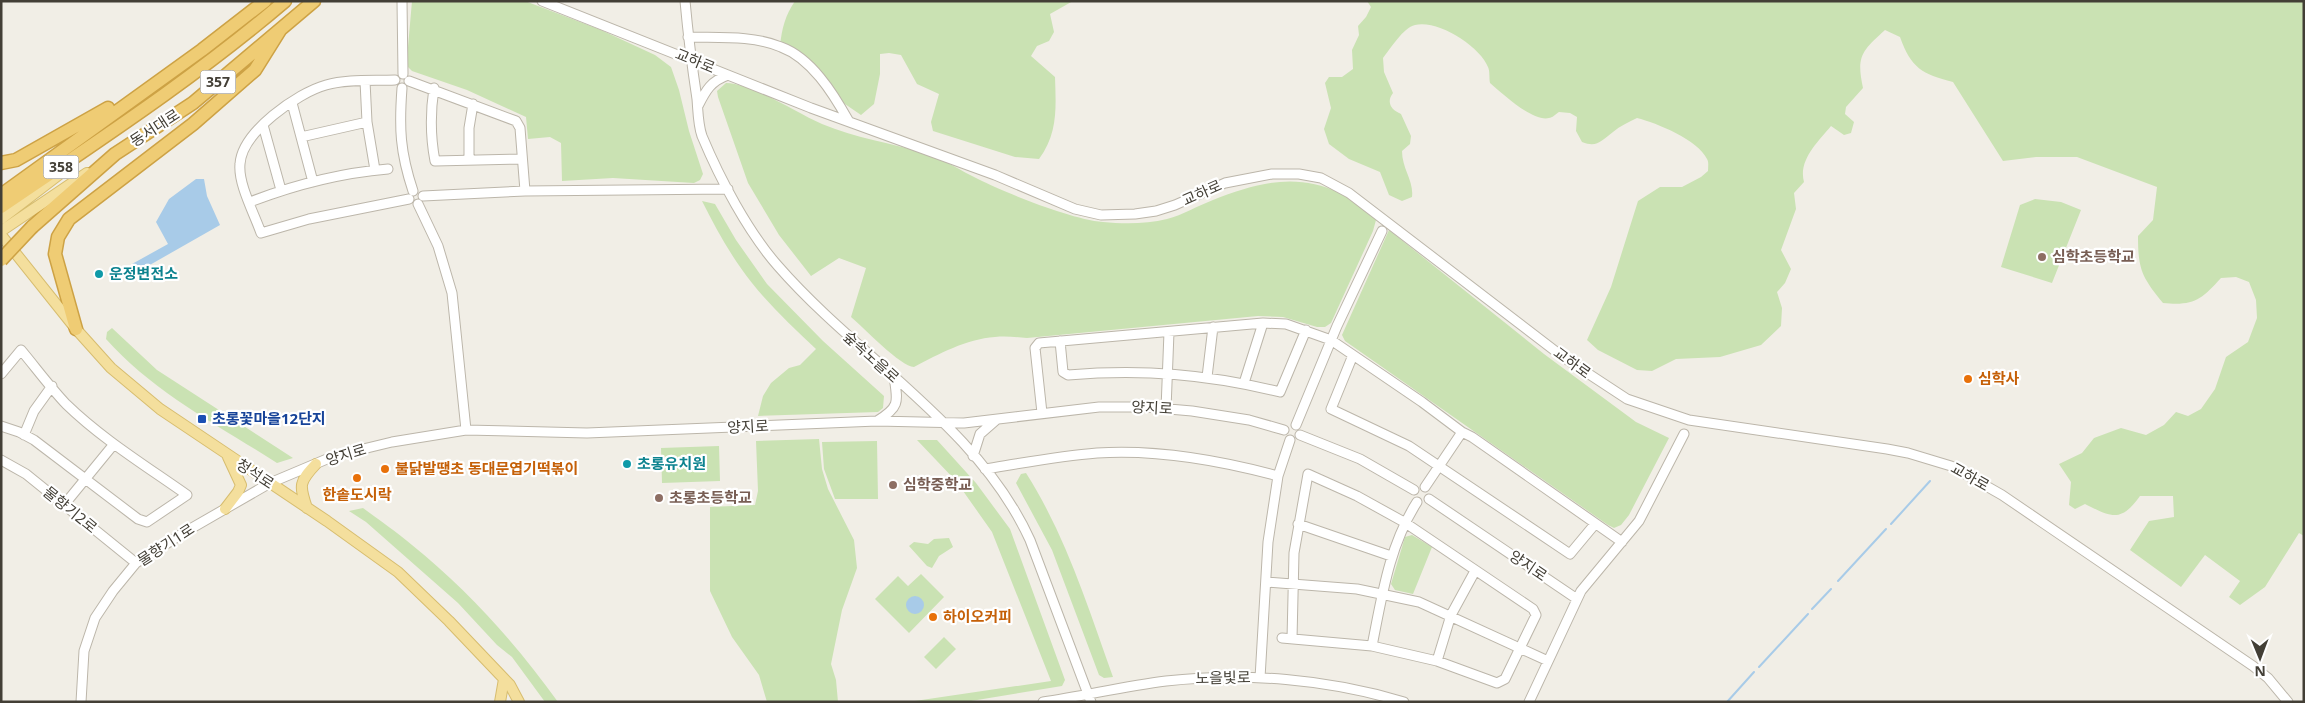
<svg xmlns="http://www.w3.org/2000/svg" width="2305" height="703" font-family="'Noto Sans','Noto Sans KR',sans-serif">
  <style>
    .green { fill: #cae2b3 }
    .water { fill: #a8cbe8 }
    .lines { fill: none; stroke-linecap: round; stroke-linejoin: round }
    .stream { stroke: #a8cbe8; stroke-width: 2 }
    .minor-casing { stroke: #bcb6aa; stroke-width: 11 }
    .major-casing { stroke: #d7bd6f; stroke-width: 12 }
    .highway-casing { stroke: #cda245; stroke-width: 15 }
    .minor { stroke: #fff; stroke-width: 9 }
    .major { stroke: #f4df9d; stroke-width: 10 }
    .highway { stroke: #efcc74; stroke-width: 12 }
    .highway-bridge-casing { stroke: #cda245; stroke-width: 15; stroke-linecap: butt }
    .highway-bridge { stroke: #efcc74; stroke-width: 12 }
    .education-dot { fill: #8d6e63; stroke: #fff; stroke-width: 2 }
    .culture-dot { fill: #0f9aa8; stroke: #fff; stroke-width: 2 }
    .food-dot { fill: #e8710a; stroke: #fff; stroke-width: 2 }
    .transit-dot { fill: #1a4fb4; stroke: #fff; stroke-width: 2 }
    .labels { text-anchor: middle; stroke-width: 4.5; stroke-linejoin: round; paint-order: stroke }
    .shield { fill: #fff; stroke: #7b7972; stroke-width: 1 }
    .shield-label { font-size: 14px; font-weight: bold; fill: #433f36 }
    .street-label { font-size: 15px; fill: #433f36; stroke: #fff }
    .education-label { font-size: 15px; font-weight: bold; fill: #785e54; stroke: #fff; text-anchor: start }
    .culture-label { font-size: 15px; font-weight: bold; fill: #0d838f; stroke: #fff; text-anchor: start }
    .food-label { font-size: 15px; font-weight: bold; fill: #c56008; stroke: #fff; text-anchor: start }
    .transit-label { font-size: 15px; font-weight: bold; fill: #164399; stroke: #fff; text-anchor: start }
  </style>
  <rect width="100%" height="100%" fill="#f1eee6"/>
  <path class="green" d="M412 1H525L601 30 655 55 671 67 679 90 689 131 703 174 700 180 694 183 613 178 562 181 561 143 550 137 528 139 526 117 467 90 412 71 408 67V47Z
    M795 1H1073L1050 14 1054 32 1049 41 1037 46 1031 56 1055 77C1056 108 1058 133 1039 159L1015 157 933 131 931 122 939 94 917 84 901 55 889 53 880 54V74L874 104 861 115 842 102 819 77 780 46C782 28 785 16 795 1Z
    M1367 1H2304V536L2299 533 2265 587 2240 605 2229 597 2240 581 2205 555 2181 587 2130 550 2149 521 2174 517 2173 496H2140C2121 522 2113 518 2085 504L2075 509 2069 505 2071 482 2059 464 2082 453 2094 438 2121 428 2146 435 2164 425 2176 412 2188 416 2201 409 2215 389 2226 357 2248 342 2257 318 2256 300 2249 282 2236 277 2221 278C2201 300 2194 306 2163 303 2142 277 2138 270 2138 236L2153 220 2157 187 2077 157H2036L2003 161 1953 82C1922 74 1911 68 1900 37L1885 30C1862 51 1856 56 1863 88L1846 107 1845 114 1854 122 1851 133 1844 135 1831 126C1818 142 1798 160 1804 182L1794 193 1796 209 1781 250 1791 269 1785 283 1777 292 1782 308 1781 326 1761 345 1720 357 1676 359 1652 371 1637 370 1598 350 1587 340 1611 287 1638 201 1660 187H1682L1701 177 1708 171C1708 167 1709 162 1707 159 1698 140 1657 123 1637 118 1629 122 1620 126 1613 132 1601 141 1597 148 1582 142L1576 131 1577 117 1570 113 1559 112C1556 114 1552 118 1549 118 1532 122 1502 93 1490 83 1489 78 1490 71 1488 67 1480 46 1437 19 1415 25 1403 28 1391 48 1383 58L1384 72 1393 93C1386 102 1391 110 1401 114L1411 136 1410 144 1402 151C1402 169 1414 181 1412 197L1402 201 1389 195 1380 172 1349 159 1329 144 1324 129 1331 108 1325 83 1329 77H1342L1353 69 1352 50 1359 35 1358 26 1366 17 1371 7Z
    M726 83C754 84 796 113 822 124 855 138 891 143 924 153 944 159 961 171 978 179 1008 194 1071 219 1103 222 1124 224 1147 224 1167 219 1183 215 1197 206 1213 200 1256 183 1296 172 1340 193 1351 199 1369 209 1376 220L1373 231 1331 323 1325 327H1317L1283 317 1258 316 1027 338C1016 337 1005 336 995 337 966 339 939 354 914 367 901 367 863 327 851 317L866 268 839 258 811 276 779 235 748 183 718 97 717 91Z
    M2035 199 2061 202 2081 210 2052 283 2001 267 2020 205Z
    M702 201 715 204 736 240 767 284 823 341 884 396 883 408 878 412 758 416 763 396 771 383 789 368 800 365 816 349C794 328 771 307 752 283 732 258 716 229 702 201Z
    M1389 230 1544 354 1636 422 1669 438 1629 515 1621 525 1614 528 1608 525 1345 341 1342 335Z
    M112 328 157 370 293 458 277 463C218 425 153 392 106 339L107 332Z
    M819 439 822 469 828 489 854 540 857 568 842 610 831 664 836 680 838 702H767L759 675 732 637 710 591V507L755 505 758 491 756 441Z
    M917 440H937L976 483 1010 529 1065 680 1062 686 965 702H908L1051 681 992 532 956 481Z
    M877 441 878 499H835L824 469 822 442Z
    M719 446 720 481 662 483 661 448Z
    M1026 473C1066 536 1088 607 1113 677L1104 678 1099 675 1052 550 1016 483 1021 474Z
    M363 508C379 520 397 532 412 545 467 589 517 645 558 702H545L512 657 497 645 458 603 366 522 349 511Z
    M1412 535 1432 547 1413 594 1395 590 1391 584 1405 537Z
    M949 538 953 547 939 556 932 568 927 566 909 546 914 542 928 544 934 539Z
    M921 574 944 597 909 633 875 599 898 576 908 586Z
    M944 637 956 649 936 669 924 657Z"/>
  <path class="water" d="M196 179H204L207 196 220 225 141 270 132 264 168 244 156 222 169 199Z
    M906 605a9 9 0 1 1 18 0a9 9 0 1 1-18 0Z"/>
  <g class="lines">
    <path class="stream" d="M1891 524 1930 481
      M1838 581 1886 529
      M1812 609 1831 589
      M1759 667 1808 614
      M1727 702 1754 672"/>
    <defs>
      <path id="minor" d="M402 1 403 74
        M542 1 811 108 995 175 1075 209 1101 215 1135 214 1156 211 1175 205 1225 183 1272 174H1299L1321 178 1349 193 1563 357 1627 399 1689 420 1887 449 1908 453 1951 466 2002 495 2253 666 2268 678 2288 702
        M685 1C688 34 692 66 697 99 698 111 698 125 702 136 720 179 748 232 778 266 859 359 978 426 1030 540L1091 702
        M688 37C718 38 752 35 781 47 811 58 833 93 848 120
        M395 80C372 81 348 79 326 85 297 93 242 132 240 164 238 184 254 213 261 233L309 219 409 199
        M365 81 367 122 375 170
        M409 81 516 121 520 128 525 191
        M402 88C399 128 400 152 413 191
        M434 88C430 114 430 135 435 161L522 159
        M292 103 313 182
        M698 106C706 90 711 81 728 75
        M263 125 281 190
        M301 137 367 122
        M469 160V128L473 104
        M423 196 525 191 728 189
        M250 202C294 185 341 173 388 169
        M418 204 438 246 452 293 466 430
        M1060 341 1063 372 1068 375C1143 369 1207 374 1280 392L1306 330
        M1353 355 1331 409 1409 446 1570 554 1595 524
        M1 374 21 350C36 368 50 387 66 404 102 439 146 466 187 495L147 522 138 519 34 440 19 432 1 426
        M1207 377 1213 327
        M1244 383 1263 323
        M1166 409 1169 332
        M1042 413 1035 348 1039 343 1263 323 1286 324 1331 340 1422 402 1462 432 1472 437 1622 542
        M877 421C900 407 898 402 894 377
        M1296 425 1337 326 1382 231
        M24 435 34 411 52 386
        M1300 435 1360 459 1414 490
        M973 456 980 434 996 420
        M1 460 26 474 136 563
        M985 469C1022 463 1060 456 1097 453 1158 449 1219 460 1278 476
        M1425 487 1462 432
        M1429 499 1577 599
        M64 505 114 444
        M1298 524 1391 556
        M1266 582 1357 589 1419 602 1548 661
        M1282 638 1372 646 1437 661 1497 683 1505 679 1536 615 1533 609 1404 522 1357 496 1308 474 1294 553 1292 639
        M1372 646C1382 596 1389 546 1417 502
        M1437 661 1451 615 1475 571
        M1260 678 1268 542 1278 476 1290 440
        M81 702 84 651 95 618 113 591 136 563 185 532 270 483 334 456 392 442 466 430 587 433 877 421 964 423 1099 407H1146L1192 411 1249 420 1284 430
        M1043 702C1084 696 1125 686 1166 681 1245 672 1328 679 1404 702
        M1529 702 1581 591 1639 521 1684 434"/>
      <path id="major" d="M1 219 61 173
        M1 231 87 173
        M1 235 76 329 111 368 160 409 327 521 398 572 449 621 510 685 519 702
        M307 508C299 485 299 482 316 464
        M225 509 238 492 241 485 228 457
        M500 702 504 679"/>
      <path id="highway" d="M1 163 16 160 108 108
        M1 195 202 50 265 1
        M1 207C98 141 196 77 285 1
        M32 227 115 154 193 103 314 1
        M76 329 55 254 58 237 69 219 193 124 255 70 280 30"/>
    </defs>
    <use href="#minor" class="minor-casing"/>
    <use href="#major" class="major-casing"/>
    <use href="#highway" class="highway-casing"/>
    <use href="#minor" class="minor"/>
    <use href="#major" class="major"/>
    <use href="#highway" class="highway"/>
    <defs>
      <path id="highway-bridge" d="M1 260 32 227"/>
    </defs>
    <use href="#highway-bridge" class="highway-bridge-casing"/>
    <use href="#highway-bridge" class="highway-bridge"/>
  </g>
  <g class="education-dot">
    <circle cx="2042" cy="257" r="5"/>
    <circle cx="893" cy="485" r="5"/>
    <circle cx="659" cy="498" r="5"/>
  </g>
  <g class="culture-dot">
    <circle cx="99" cy="274" r="5"/>
    <circle cx="627" cy="464" r="5"/>
  </g>
  <g class="food-dot">
    <circle cx="1968" cy="379" r="5"/>
    <circle cx="385" cy="469" r="5"/>
    <circle cx="357" cy="478" r="5"/>
    <circle cx="933" cy="617" r="5"/>
  </g>
  <rect class="transit-dot" x="197" y="414" width="10" height="10" rx="2.5"/>
  <g class="labels">
    <g class="shield">
      <rect x="200.5" y="70.5" width="35" height="23" rx="4"/>
      <rect x="43.5" y="155.5" width="35" height="23" rx="4"/>
    </g>
    <g class="shield-label">
      <text x="218" y="87">357</text>
      <text x="61" y="172">358</text>
    </g>
    <g class="street-label">
      <text transform="translate(695 61) rotate(22)" y="5">교하로</text>
      <text transform="translate(155 128) rotate(-33)" y="5">동서대로</text>
      <text transform="translate(1202 193) rotate(-24)" y="5">교하로</text>
      <text transform="translate(871 357) rotate(42)" y="5">숲속노을로</text>
      <text transform="translate(1572 363) rotate(36)" y="5">교하로</text>
      <text transform="translate(1152 408) rotate(3)" y="5">양지로</text>
      <text transform="translate(748 427) rotate(-3)" y="5">양지로</text>
      <text transform="translate(346 455) rotate(-17)" y="5">양지로</text>
      <text transform="translate(255 474) rotate(33)" y="5">청석로</text>
      <text transform="translate(1970 477) rotate(29)" y="5">교하로</text>
      <text transform="translate(70 510) rotate(39)" y="5">물향기2로</text>
      <text transform="translate(166 545) rotate(-33)" y="5">물향기1로</text>
      <text transform="translate(1528 566) rotate(34)" y="5">양지로</text>
      <text transform="translate(1223 678) rotate(-1)" y="5">노을빛로</text>
    </g>
    <g class="education-label">
      <text x="2052" y="262">심학초등학교</text>
      <text x="903" y="490">심학중학교</text>
      <text x="669" y="503">초롱초등학교</text>
    </g>
    <g class="culture-label">
      <text x="109" y="279">운정변전소</text>
      <text x="637" y="469">초롱유치원</text>
    </g>
    <g class="food-label">
      <text x="1978" y="384">심학사</text>
      <text x="395" y="474">불닭발땡초 동대문엽기떡볶이</text>
      <text x="357" y="500" text-anchor="middle">한솥도시락</text>
      <text x="943" y="622">하이오커피</text>
    </g>
    <g class="transit-label">
      <text x="212" y="424">초롱꽃마을12단지</text>
    </g>
  </g>
  <rect width="2305" height="703" fill="none" stroke="#433f36" stroke-width="5"/>
  <g transform="translate(2260 658) rotate(179)" stroke="#ffffff" stroke-width="4" paint-order="stroke">
  <path d="M0-4L9 19L0 12L-9 19Z" fill="#433f36"/>
  <text y="-8" font-size="14" font-weight="bold" text-anchor="middle" fill="#433f36">N</text>
  </g>
</svg>
